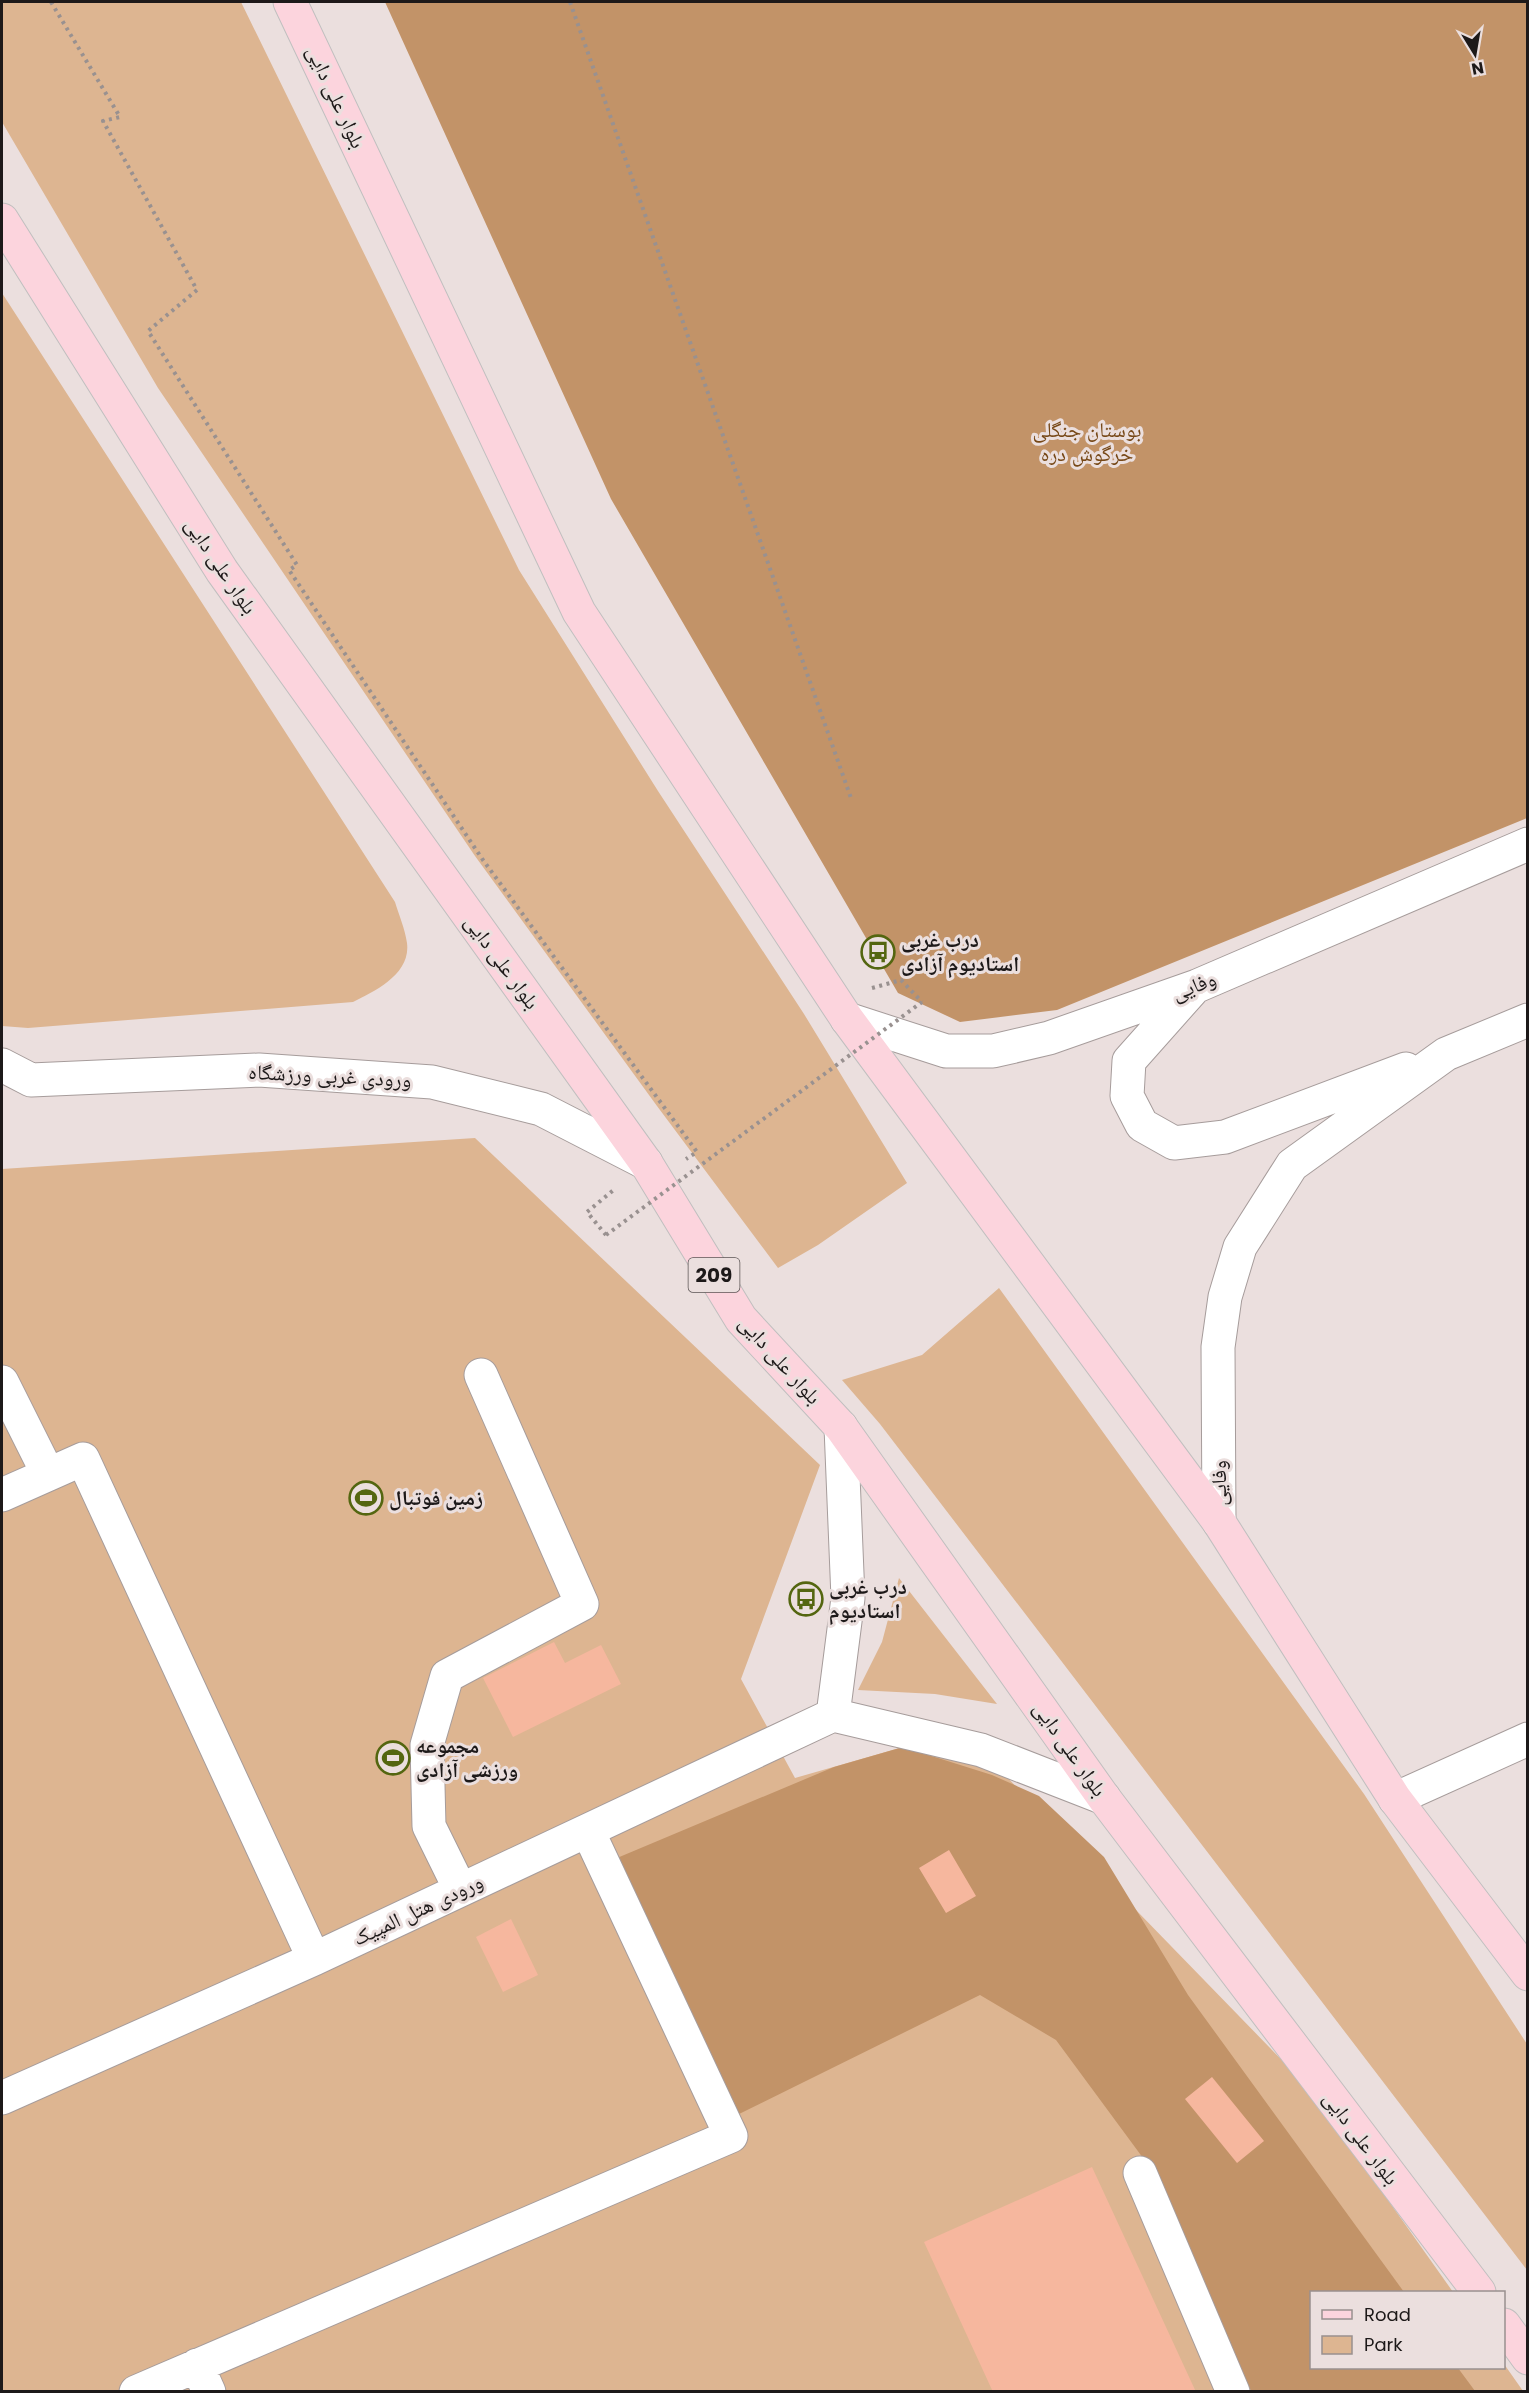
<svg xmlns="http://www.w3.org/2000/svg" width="1529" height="2393" font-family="Poppins,'Noto Naskh Arabic',sans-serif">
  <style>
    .green { fill: #ddb591 }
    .forest { fill: #c29368 }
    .building { fill: #f6b79e }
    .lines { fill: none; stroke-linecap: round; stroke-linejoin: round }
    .minor-casing { stroke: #a69c9b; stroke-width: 35 }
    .major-casing { stroke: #c0bfbf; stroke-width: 35 }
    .path { stroke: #999190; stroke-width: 4; stroke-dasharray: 3 4.5; stroke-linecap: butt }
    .minor { stroke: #fff; stroke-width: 33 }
    .major { stroke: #fcd4dd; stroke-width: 33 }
    .path-bridge { stroke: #999190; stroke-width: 4; stroke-dasharray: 3 4.5; stroke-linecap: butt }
    .labels { text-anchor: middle; stroke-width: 6; stroke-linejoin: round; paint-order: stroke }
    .shield { fill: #ebdfde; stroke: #5b5454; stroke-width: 1.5 }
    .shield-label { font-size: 20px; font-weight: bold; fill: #1d1919 }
    .street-label { font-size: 21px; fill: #1d1919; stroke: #ebdfde }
    .park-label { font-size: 21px; fill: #774817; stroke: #ebdfde }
    .poi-label { font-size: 21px; font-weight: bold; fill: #1d1919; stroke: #ebdfde; text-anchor: start }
  </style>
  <rect width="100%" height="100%" fill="#ebdfde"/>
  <path class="green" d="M2 2H241L519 570 658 791 804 1014 907 1183 818 1245 778 1268 657 1106 475 856 158 388 2 122Z
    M2 293 395 902C399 915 405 929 407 943 411 974 375 991 353 1002L28 1028 2 1026Z
    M475 1138 820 1465 741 1679 795 1778 903 1747 998 1768 1308 2087 1453 2292H1312V2368H1504V2364L1523 2391 2 2392V1169Z
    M999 1288 1364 1794 1527 2044V2270L880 1424 842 1380 922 1355Z
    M899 1578 997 1704 935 1694 858 1690 882 1642Z"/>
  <path class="forest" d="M385 2H1527V818L1057 1010 960 1022 898 993 611 499Z
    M903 1747 992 1775 1039 1796 1104 1857 1188 1995 1404 2292H1312V2368H1458L1475 2391H1251L1157 2177 1056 2040 980 1995 735 2116 617 1858 834 1767Z"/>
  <path class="building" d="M554 1642 565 1663 601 1645 621 1684 513 1737 483 1678Z
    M949 1850 976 1896 946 1913 919 1868Z
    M511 1919 538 1975 503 1992 476 1937Z
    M1212 2077 1264 2141 1237 2163 1185 2099Z
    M1092 2167 1196 2392H993L924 2242Z"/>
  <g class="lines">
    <defs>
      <path id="minor" d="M1193 989 1129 1061 1127 1096 1142 1125 1174 1143 1225 1137 1406 1069
        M847 1019 946 1051H993L1049 1038 1197 986 1528 844
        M2 1065 31 1080 259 1070 432 1082 541 1109 646 1163
        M2 1382 48 1474
        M841 1427 848 1598 833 1715 981 1750 1104 1798
        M2 1495 83 1459 314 1959
        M1219 1522 1218 1347 1225 1297 1240 1247 1292 1165 1446 1054 1528 1020
        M1395 1799 1528 1739
        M460 1889 429 1826 427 1745 447 1676 582 1604 481 1375
        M2 2098 314 1959 833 1715
        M1140 2173 1233 2392
        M197 2365 209 2392
        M136 2392 731 2136 588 1831"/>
      <path id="major" d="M290 2 579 612 847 1019 1219 1522 1395 1799 1528 1974
        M2 220 222 571 646 1163 741 1319 841 1427 1104 1798 1479 2292
        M1504 2325 1528 2358"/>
    </defs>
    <use href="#minor" class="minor-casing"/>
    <use href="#major" class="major-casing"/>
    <path class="path" d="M51 2 120 117 103 121 197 290 148 331 297 565 289 570 483 860 697 1152 686 1159
      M570 2 852 801
      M872 988 901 980 922 1002
      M606 1235 587 1212 616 1188"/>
    <use href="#minor" class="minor"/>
    <use href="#major" class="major"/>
    <path class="path-bridge" d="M606 1235 922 1002"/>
  </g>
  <defs>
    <symbol id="bus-ring" viewBox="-11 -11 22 22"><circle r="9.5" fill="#ebdfde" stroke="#546610" stroke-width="1.5"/><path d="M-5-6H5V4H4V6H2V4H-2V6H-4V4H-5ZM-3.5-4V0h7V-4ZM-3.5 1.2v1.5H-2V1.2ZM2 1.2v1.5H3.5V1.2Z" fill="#546610"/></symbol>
    <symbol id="stadium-ring" viewBox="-11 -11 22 22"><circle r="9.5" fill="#ebdfde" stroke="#546610" stroke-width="1.5"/><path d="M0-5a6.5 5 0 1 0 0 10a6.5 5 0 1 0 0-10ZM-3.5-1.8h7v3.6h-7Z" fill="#546610"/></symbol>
  </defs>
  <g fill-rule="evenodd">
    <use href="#bus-ring" x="859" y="933" width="38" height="38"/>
    <use href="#stadium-ring" x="347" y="1479" width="38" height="38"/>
    <use href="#bus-ring" x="787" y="1580" width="38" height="38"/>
    <use href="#stadium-ring" x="374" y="1739" width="38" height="38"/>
  </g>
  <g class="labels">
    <rect class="shield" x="688.5" y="1258" width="51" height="34" rx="4.5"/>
    <g class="shield-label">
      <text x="714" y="1282">209</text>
    </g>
    <g class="street-label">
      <text transform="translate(336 97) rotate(65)" y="7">بلوار علی دایی</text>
      <text transform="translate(221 566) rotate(56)" y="7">بلوار علی دایی</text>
      <text transform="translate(502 962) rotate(54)" y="7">بلوار علی دایی</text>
      <text transform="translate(1194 986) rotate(-21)" y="7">وفایی</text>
      <text transform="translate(330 1076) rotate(3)" y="7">ورودی غربی ورزشگاه</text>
      <text transform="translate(780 1360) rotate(48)" y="7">بلوار علی دایی</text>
      <text transform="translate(1219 1483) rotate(-90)" y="7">وفایی</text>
      <text transform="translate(1070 1749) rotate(55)" y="7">بلوار علی دایی</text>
      <text transform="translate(418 1910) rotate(-25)" y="7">ورودی هتل المپیک</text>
      <text transform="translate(1361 2138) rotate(53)" y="7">بلوار علی دایی</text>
    </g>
    <g class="park-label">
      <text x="1087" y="437">بوستان جنگلی<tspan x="1087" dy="24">خرگوش دره</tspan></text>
    </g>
    <g class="poi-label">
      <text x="901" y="947">درب غربی<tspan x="901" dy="24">استادیوم آزادی</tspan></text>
      <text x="389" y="1505">زمین فوتبال</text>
      <text x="829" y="1594">درب غربی<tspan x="829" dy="24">استادیوم</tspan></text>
      <text x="416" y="1753">مجموعه<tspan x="416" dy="24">ورزشی آزادی</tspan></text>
    </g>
  </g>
  <rect width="1529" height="2393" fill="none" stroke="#1d1919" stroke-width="6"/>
  <rect x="1310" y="2291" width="195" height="78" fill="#ebdfde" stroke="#99908f" stroke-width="1.5"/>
  <rect x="1322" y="2310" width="30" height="9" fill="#fcd4dd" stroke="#99908f" stroke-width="1.5"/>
  <text x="1364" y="2321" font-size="18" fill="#1d1919">Road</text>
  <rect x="1322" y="2336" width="30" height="18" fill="#ddb591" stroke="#99908f" stroke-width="1.5"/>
  <text x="1364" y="2351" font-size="18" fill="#1d1919">Park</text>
  <g transform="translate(1475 54) rotate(169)" stroke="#ebdfde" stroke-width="4.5" paint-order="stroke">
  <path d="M0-4.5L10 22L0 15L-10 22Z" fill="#1d1919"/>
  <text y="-9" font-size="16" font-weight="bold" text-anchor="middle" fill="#1d1919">N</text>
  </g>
</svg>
